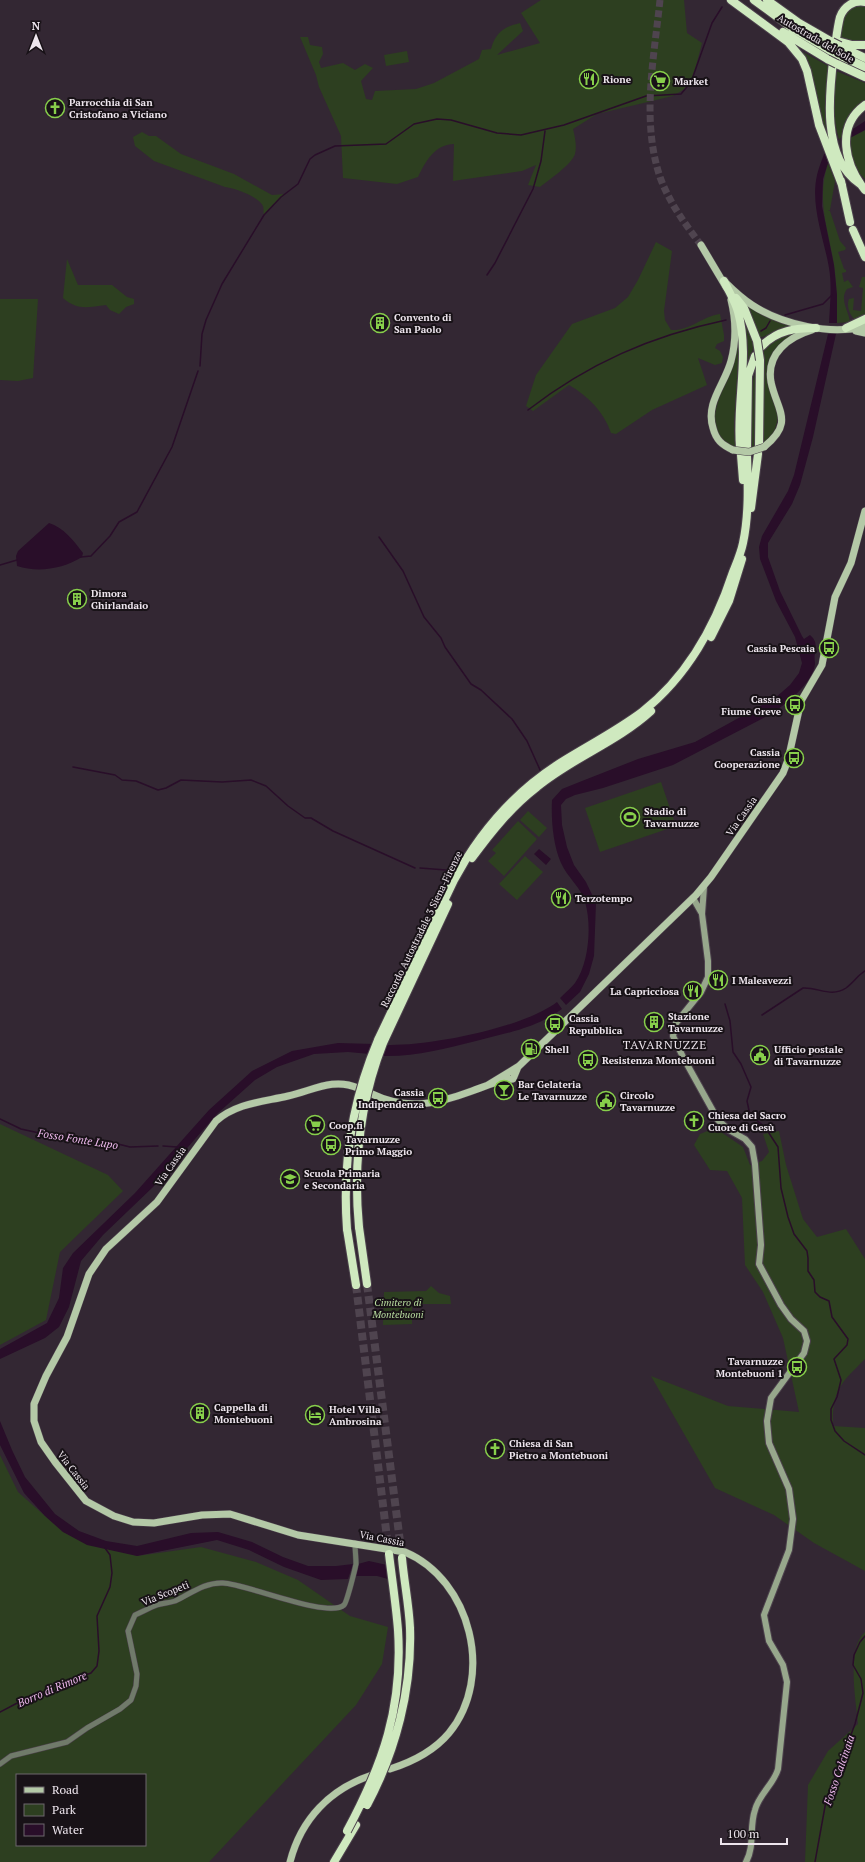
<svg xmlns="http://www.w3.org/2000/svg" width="865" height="1862" font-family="'PT Serif',serif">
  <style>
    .green { fill: #2d3f20; fill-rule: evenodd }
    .water { fill: #290e29 }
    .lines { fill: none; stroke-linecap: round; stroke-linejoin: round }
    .stream { stroke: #290e29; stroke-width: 1.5 }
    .primary-tunnel { stroke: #4f444f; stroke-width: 7; stroke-dasharray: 7 3.5; stroke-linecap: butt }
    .motorway-tunnel { stroke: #4f444f; stroke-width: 8; stroke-dasharray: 8 4; stroke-linecap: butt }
    .tertiary-casing { stroke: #4d424d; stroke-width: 6 }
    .secondary-casing { stroke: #4d424d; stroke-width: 8 }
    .primary-casing { stroke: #4d424d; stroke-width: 8 }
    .motorway-casing { stroke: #4d424d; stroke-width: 10 }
    .tertiary { stroke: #707a6a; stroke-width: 5 }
    .secondary { stroke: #97a78c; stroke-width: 6 }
    .primary { stroke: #b4c9a7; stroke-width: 7 }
    .motorway { stroke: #cfe9bf; stroke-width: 8 }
    .primary-bridge-casing { stroke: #4d424d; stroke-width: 8; stroke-linecap: butt }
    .motorway-bridge-casing { stroke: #4d424d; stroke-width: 10; stroke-linecap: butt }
    .primary-bridge { stroke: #b4c9a7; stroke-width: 7 }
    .motorway-bridge { stroke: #cfe9bf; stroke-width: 8 }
    .labels { text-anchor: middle; stroke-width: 4; stroke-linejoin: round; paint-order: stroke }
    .street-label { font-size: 10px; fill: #ede5ed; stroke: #181217 }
    .poi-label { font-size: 10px; font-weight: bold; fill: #ede5ed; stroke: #181217; text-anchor: start }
    .park-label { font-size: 10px; font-style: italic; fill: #b9dea0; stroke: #181217 }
    .water-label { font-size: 11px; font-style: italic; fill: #eeb9ed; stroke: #181217 }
    .quarter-label { font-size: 12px; letter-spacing: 1px; fill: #ede5ed; stroke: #181217 }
  </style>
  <rect width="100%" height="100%" fill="#332733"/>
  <path class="green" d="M541 0H684L687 33 702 43 691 85 673 96 597 114 573 129C575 137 577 146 575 154 572 164 549 180 540 187L528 185 536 165 522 171 453 181 454 144C434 145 426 161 418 177L397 184 343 178 341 136 319 87 316 75 300 37H308L310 45 322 47 323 54 319 62 321 68 343 63 355 70 365 64 373 68 361 81 366 99 372 100 375 91 416 89 434 83 479 59 482 50 491 49C496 32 504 27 520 23L523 31 497 55 540 43 521 13Z
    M865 5V43L840 40C844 20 839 7 865 5Z
    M799 50 830 67C825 92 822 116 829 141Z
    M407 51 409 62 386 66 384 55Z
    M836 71 865 83V100C853 108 842 122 842 137L839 139C832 117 833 94 836 71Z
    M865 130V179L855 169 848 139Z
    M142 132 149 136H156L181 154 234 174 272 195 285 194 264 215C263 213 264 208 263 206 258 196 234 188 225 187L154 161 135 146 133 137Z
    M828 163 835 181 830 210 828 211H830L840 241 846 248 845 250 838 252 844 269 846 270V272L842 273 844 282 848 280 853 287 847 289C839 299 849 312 850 322L837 323C837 303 837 284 834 265 828 228 816 200 828 163Z
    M656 242 672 251 664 311 665 320 671 330C690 331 703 316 720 314L724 335V341L717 344 715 348 720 351 723 357 722 363 715 365 698 358 707 385 652 410 616 434 611 433C604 412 588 396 569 385L533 411 526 406 536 375 572 324 615 308 628 297 638 280Z
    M67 259 78 285H112L127 297 134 299V304L126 307 119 314 110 310 106 305C88 307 78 311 63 298Z
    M862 277H865V316L856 321C850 316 846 306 849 299L854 298 853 310 861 311 863 288 859 287Z
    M0 299H38L33 378 18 381 0 380Z
    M742 299 791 326 759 338Z
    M740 309 752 334 754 347 745 368Z
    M740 332 734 424 735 447C696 434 723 392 731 368 735 356 735 343 740 332Z
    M796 332 770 361 778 418 774 433 763 445 762 353 775 340Z
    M757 366V447L752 448V384Z
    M661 782 676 826 600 852 585 808Z
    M528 811 547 828 539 837 520 820Z
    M518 821 537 839 504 876 488 861 496 853 492 850Z
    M525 856 543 872 517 900 499 884Z
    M0 1124 108 1175 123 1191 60 1252 46 1320 0 1345Z
    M715 1128 743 1147 750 1165 762 1161 769 1152 763 1134 779 1131 786 1165 803 1219 817 1237 846 1229 865 1259V1359C841 1383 832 1390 833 1426L865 1428V1571L814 1543 774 1515 715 1488 651 1376 728 1406 799 1412 783 1338 763 1292 745 1265 742 1198 727 1171 710 1170 694 1145 700 1134Z
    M431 1286 439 1293 450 1296 451 1304H412V1324L383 1325 384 1292 426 1291Z
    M0 1455 18 1492 63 1532 137 1556 201 1547 256 1562 298 1580 350 1616 388 1627 382 1664 356 1705 209 1862H0ZM17 1775H145V1845H17Z
    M865 1632V1862H805L808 1785 828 1751 858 1724C856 1701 846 1648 865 1632Z"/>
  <path class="water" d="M865 121V130L848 139 850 131Z
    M825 152 828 163 823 179 822 206 834 265 837 295V323H829C830 304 832 286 829 268 824 238 810 206 817 175 819 167 822 159 825 152Z
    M828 334H836L813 437 800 485 792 504 768 543V557L780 591 802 636 804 639 810 635C817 641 816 646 815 654 814 657 815 661 815 664 813 683 786 704 771 714L673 765 603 788 575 795 566 799 561 805 562 825 567 847 574 865 586 882 596 903 594 956 589 974 580 992 566 1005 560 998C565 993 571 988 575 983 589 963 592 925 585 902 581 887 567 877 561 863 553 845 551 819 552 800L562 789 582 781 638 759 695 742 775 698 790 685 799 673 802 663 795 637 776 601 760 559 759 547 762 536 788 491 794 475Z
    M49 523C63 527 74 541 83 553L82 557C63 569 38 573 17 566L16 556 18 551Z
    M539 849 551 859 546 865 534 854Z
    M557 1002 562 1009C536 1028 507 1033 476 1041 444 1049 415 1057 382 1056L387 1045C430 1046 523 1028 557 1002Z
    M338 1043 374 1044 370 1054 348 1052 314 1054 277 1067 255 1080 217 1114 153 1187 103 1235 81 1261 69 1307 59 1327 45 1338 0 1359V1349L47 1323 59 1298 63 1268 73 1253 135 1193 209 1110 252 1071 292 1051Z
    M0 1421 12 1450 25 1477 55 1514 79 1531 106 1541 137 1546 191 1533 218 1532 252 1542 283 1557 308 1566H336L353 1564 348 1579 321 1580 284 1567 249 1550 217 1540 137 1556 87 1545 63 1532 45 1516 24 1493 0 1445Z
    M369 1561 387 1565 388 1579 377 1576H354L358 1564Z"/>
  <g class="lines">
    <path class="stream" d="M487 275 495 263 533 189 541 161 545 131
      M785 315 823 304 832 295
      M761 331 766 328 770 321
      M200 366 202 334 206 320 222 284 264 215 281 197 298 184 310 159 315 155 335 146 386 144 414 124 437 119 451 120 497 133 521 135 564 125 646 96 681 94 691 82 712 23 722 7
      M528 410C589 363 651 336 726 320
      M379 537 403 571 424 617 441 638 445 647 471 684 481 690 512 719 527 741 541 772
      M81 557 91 556 110 536 119 522 137 512 172 447 198 371
      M0 565 17 560
      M73 767 115 775 122 780 136 781 158 790 166 788 181 780 222 782 251 780 266 786 288 806 305 818H311L333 831 415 868
      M420 868 446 870
      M725 1004 730 1021 733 1052 741 1064 751 1087 747 1101 750 1115 765 1127 778 1147 781 1188 788 1217 794 1234 807 1251 808 1258V1271L814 1280 815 1292 820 1297 829 1301 832 1317 848 1339 847 1345 834 1359 841 1380 837 1397 831 1409V1420L835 1431 844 1441 865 1455
      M762 1015 803 988C818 987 831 998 846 988 853 983 858 975 865 971
      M0 1119 21 1129 62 1138 106 1141 130 1147 158 1146
      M163 1146 177 1147
      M0 1712 23 1700 38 1696 52 1687 91 1673 97 1666 99 1651 97 1616 110 1587 112 1573 110 1555 105 1548
      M815 1862 826 1801 855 1724 863 1693 861 1679 853 1665 854 1655 860 1642 865 1636"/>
    <path class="primary-tunnel" d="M660 0C654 58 641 120 660 177 669 202 685 224 701 245"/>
    <path class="motorway-tunnel" d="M367 1284 402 1557
      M356 1285 389 1554"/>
    <defs>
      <path id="tertiary" d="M0 1764 11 1756 67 1742 87 1728 120 1709 131 1700 136 1686 137 1674 128 1631 135 1615C142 1612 149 1608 157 1605 162 1603 169 1603 175 1601 190 1594 205 1582 223 1583 247 1584 328 1619 344 1605 347 1602 355 1569 356 1564 356 1557 355 1550 355 1543"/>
      <path id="secondary" d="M704 887 702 914 708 961V977L701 992 676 1023 673 1036 683 1057 718 1120 729 1130 745 1139 752 1147 755 1164 761 1245 759 1264 781 1305 791 1319 804 1331 807 1341 804 1353 771 1398 767 1421 769 1443 789 1489 793 1519 789 1550 764 1615 769 1641 783 1665 787 1682 778 1769C774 1784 759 1794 755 1810 749 1827 755 1846 746 1862
        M693 898 701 912"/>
      <path id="primary" d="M701 245 726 287
        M726 283C734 291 743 299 752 305 781 324 831 336 865 326
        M731 300C736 320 736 342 731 361 725 384 705 403 713 428 716 440 722 445 733 450
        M856 331 865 333
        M764 447C795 422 777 411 771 382 766 353 789 337 812 330
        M488 1085 519 1066 696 895 711 877 783 773 788 760 801 701 822 665 835 597 851 563 865 511
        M358 1088C333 1077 312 1091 288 1096 262 1102 237 1103 216 1121L157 1202 106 1249 89 1274 67 1337 46 1376 34 1404V1421L41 1442 55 1462 86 1501 114 1516 133 1522 154 1523 202 1515 230 1514 298 1535 405 1552C471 1580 495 1677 449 1733 434 1751 412 1762 390 1769
        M372 1094C407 1111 437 1104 472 1091 486 1086 499 1080 513 1079L518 1067
        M290 1862C301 1819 330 1789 372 1775"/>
      <path id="motorway" d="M731 0 788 42 802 59 807 71 819 125 842 185
        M754 0 792 28 831 51
        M767 0 799 23 832 42
        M783 32 829 60
        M841 42 852 45H865
        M840 46 865 58
        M839 55 865 67
        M837 64 865 77
        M865 105C835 127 845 165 865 190
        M841 181 850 222
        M860 184C821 158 829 93 834 53 836 41 837 29 840 17 844 6 854 0 865 2
        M853 230 865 257
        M724 281C729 292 735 301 738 312 750 356 736 402 740 447
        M736 298 744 308 757 341
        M846 328 865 319
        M762 346C777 330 796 328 816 328
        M759 446 760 360
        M747 448 748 376 755 356
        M741 455 743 480
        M751 508 758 454
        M711 637 729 601 742 559
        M472 858C491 832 511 807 537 787 572 758 617 742 651 711
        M378 1040 454 880C481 830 517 789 565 760 591 744 618 730 642 712 687 677 716 624 733 572 737 562 741 553 743 543 749 515 748 485 747 456
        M383 1043 448 904
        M359 1227 367 1284
        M347 1229 356 1285
        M334 1862 356 1825"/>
    </defs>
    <use href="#tertiary" class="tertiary-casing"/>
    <use href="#secondary" class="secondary-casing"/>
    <use href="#primary" class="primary-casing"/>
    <use href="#motorway" class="motorway-casing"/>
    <use href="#tertiary" class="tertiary"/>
    <use href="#secondary" class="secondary"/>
    <use href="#primary" class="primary"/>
    <use href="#motorway" class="motorway"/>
    <defs>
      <path id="primary-bridge" d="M733 450 749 452 764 447"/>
      <path id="motorway-bridge" d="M832 42 840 46
        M831 51 839 55
        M829 60 837 64
        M757 341 760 360
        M359 1227C353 1164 360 1102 383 1043
        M347 1229C342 1163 352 1101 378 1040
        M367 1805C396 1751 412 1689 410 1628 409 1605 404 1581 402 1558
        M347 1831C383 1764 403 1707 398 1630 396 1605 392 1579 389 1554"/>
    </defs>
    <use href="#primary-bridge" class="primary-bridge-casing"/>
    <use href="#motorway-bridge" class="motorway-bridge-casing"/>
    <use href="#primary-bridge" class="primary-bridge"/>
    <use href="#motorway-bridge" class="motorway-bridge"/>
  </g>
  <defs>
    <symbol id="restaurant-ring" viewBox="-11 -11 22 22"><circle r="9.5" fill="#181217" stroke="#87cf4b" stroke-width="1.5"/><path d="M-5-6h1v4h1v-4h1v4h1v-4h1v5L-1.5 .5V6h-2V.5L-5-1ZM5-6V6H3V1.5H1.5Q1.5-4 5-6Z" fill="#87cf4b"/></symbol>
    <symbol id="supermarket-ring" viewBox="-11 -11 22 22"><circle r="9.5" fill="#181217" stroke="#87cf4b" stroke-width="1.5"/><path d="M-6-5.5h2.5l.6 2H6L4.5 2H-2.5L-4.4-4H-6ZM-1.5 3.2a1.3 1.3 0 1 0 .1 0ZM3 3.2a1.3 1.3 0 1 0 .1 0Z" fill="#87cf4b"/></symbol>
    <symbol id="church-ring" viewBox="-11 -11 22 22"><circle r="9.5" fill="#181217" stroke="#87cf4b" stroke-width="1.5"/><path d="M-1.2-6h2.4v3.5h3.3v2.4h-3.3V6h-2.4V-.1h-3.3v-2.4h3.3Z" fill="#87cf4b"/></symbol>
    <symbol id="building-ring" viewBox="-11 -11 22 22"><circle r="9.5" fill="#181217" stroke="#87cf4b" stroke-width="1.5"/><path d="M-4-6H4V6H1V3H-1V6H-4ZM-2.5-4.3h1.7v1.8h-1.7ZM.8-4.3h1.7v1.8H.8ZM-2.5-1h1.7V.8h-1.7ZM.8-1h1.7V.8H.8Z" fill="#87cf4b"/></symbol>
    <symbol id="bus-ring" viewBox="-11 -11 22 22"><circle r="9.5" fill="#181217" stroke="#87cf4b" stroke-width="1.5"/><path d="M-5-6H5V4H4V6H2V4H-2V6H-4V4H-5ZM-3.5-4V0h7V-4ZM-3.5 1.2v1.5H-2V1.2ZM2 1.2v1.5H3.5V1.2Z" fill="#87cf4b"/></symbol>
    <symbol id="stadium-ring" viewBox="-11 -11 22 22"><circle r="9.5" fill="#181217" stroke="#87cf4b" stroke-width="1.5"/><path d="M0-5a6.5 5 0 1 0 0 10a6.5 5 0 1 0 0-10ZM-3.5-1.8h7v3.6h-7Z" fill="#87cf4b"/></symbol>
    <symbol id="fuel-ring" viewBox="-11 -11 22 22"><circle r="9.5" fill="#181217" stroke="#87cf4b" stroke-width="1.5"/><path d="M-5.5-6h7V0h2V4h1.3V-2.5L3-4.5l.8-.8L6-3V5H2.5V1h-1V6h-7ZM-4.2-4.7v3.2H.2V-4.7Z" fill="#87cf4b"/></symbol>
    <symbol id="civic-ring" viewBox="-11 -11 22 22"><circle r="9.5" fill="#181217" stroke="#87cf4b" stroke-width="1.5"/><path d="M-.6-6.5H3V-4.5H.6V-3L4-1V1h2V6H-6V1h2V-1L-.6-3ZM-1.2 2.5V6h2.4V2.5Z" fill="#87cf4b"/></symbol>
    <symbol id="bar-ring" viewBox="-11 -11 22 22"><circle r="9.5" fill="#181217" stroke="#87cf4b" stroke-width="1.5"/><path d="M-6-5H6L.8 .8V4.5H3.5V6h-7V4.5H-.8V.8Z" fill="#87cf4b"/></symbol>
    <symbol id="school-ring" viewBox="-11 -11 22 22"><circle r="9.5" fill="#181217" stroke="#87cf4b" stroke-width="1.5"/><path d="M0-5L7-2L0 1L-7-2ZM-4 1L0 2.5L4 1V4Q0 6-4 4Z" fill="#87cf4b"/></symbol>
    <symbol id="hotel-ring" viewBox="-11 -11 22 22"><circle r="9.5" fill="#181217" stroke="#87cf4b" stroke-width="1.5"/><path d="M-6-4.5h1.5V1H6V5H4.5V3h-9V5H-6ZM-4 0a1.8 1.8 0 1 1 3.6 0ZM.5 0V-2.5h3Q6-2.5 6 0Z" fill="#87cf4b"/></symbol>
  </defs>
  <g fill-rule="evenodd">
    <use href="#restaurant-ring" x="578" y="68" width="22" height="22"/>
    <use href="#supermarket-ring" x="649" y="70" width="22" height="22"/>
    <use href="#church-ring" x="44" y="97" width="22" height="22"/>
    <use href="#building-ring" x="369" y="312" width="22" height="22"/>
    <use href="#building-ring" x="66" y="588" width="22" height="22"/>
    <use href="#bus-ring" x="818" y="637" width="22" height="22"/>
    <use href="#bus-ring" x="784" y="694" width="22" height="22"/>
    <use href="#bus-ring" x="783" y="747" width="22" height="22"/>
    <use href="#stadium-ring" x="619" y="806" width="22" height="22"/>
    <use href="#restaurant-ring" x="550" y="887" width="22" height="22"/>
    <use href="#restaurant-ring" x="707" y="969" width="22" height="22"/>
    <use href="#restaurant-ring" x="682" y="980" width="22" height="22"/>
    <use href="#building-ring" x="643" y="1011" width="22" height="22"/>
    <use href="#bus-ring" x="544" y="1013" width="22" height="22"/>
    <use href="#fuel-ring" x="520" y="1038" width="22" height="22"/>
    <use href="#civic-ring" x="749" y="1044" width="22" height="22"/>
    <use href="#bus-ring" x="577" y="1049" width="22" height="22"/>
    <use href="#bar-ring" x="493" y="1079" width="22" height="22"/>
    <use href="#bus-ring" x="427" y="1087" width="22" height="22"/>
    <use href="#civic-ring" x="595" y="1090" width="22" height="22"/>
    <use href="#church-ring" x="683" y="1110" width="22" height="22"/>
    <use href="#supermarket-ring" x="304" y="1114" width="22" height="22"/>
    <use href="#bus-ring" x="320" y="1134" width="22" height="22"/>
    <use href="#school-ring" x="279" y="1168" width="22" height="22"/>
    <use href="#bus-ring" x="786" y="1356" width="22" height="22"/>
    <use href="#building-ring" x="189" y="1402" width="22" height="22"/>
    <use href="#hotel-ring" x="304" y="1404" width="22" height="22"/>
    <use href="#church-ring" x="484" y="1438" width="22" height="22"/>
  </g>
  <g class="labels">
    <g class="street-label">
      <text transform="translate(816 38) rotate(30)" y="4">Autostrada del Sole</text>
      <text transform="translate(741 816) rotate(-55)" y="4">Via Cassia</text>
      <text transform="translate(421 929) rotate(-64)" y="4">Raccordo Autostradale 3 Siena-Firenze</text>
      <text transform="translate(170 1166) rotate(-55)" y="4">Via Cassia</text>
      <text transform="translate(74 1470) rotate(52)" y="4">Via Cassia</text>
      <text transform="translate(382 1538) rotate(11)" y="4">Via Cassia</text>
      <text transform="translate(165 1593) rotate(-22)" y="4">Via Scopeti</text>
    </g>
    <g class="poi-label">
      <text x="603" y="83">Rione</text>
      <text x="674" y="85">Market</text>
      <text x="69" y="106">Parrocchia di San<tspan x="69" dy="12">Cristofano a Viciano</tspan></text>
      <text x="394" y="321">Convento di<tspan x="394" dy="12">San Paolo</tspan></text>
      <text x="91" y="597">Dimora<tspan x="91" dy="12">Ghirlandaio</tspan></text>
      <text x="815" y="652" text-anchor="end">Cassia Pescaia</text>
      <text x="781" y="703" text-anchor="end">Cassia<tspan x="781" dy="12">Fiume Greve</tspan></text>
      <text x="780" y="756" text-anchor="end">Cassia<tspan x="780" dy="12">Cooperazione</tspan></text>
      <text x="644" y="815">Stadio di<tspan x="644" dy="12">Tavarnuzze</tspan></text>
      <text x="575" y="902">Terzotempo</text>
      <text x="732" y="984">I Maleavezzi</text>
      <text x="679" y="995" text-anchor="end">La Capricciosa</text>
      <text x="668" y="1020">Stazione<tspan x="668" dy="12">Tavarnuzze</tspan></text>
      <text x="569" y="1022">Cassia<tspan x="569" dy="12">Repubblica</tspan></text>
      <text x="545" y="1053">Shell</text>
      <text x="774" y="1053">Ufficio postale<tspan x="774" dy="12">di Tavarnuzze</tspan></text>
      <text x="602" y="1064">Resistenza Montebuoni</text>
      <text x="518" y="1088">Bar Gelateria<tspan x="518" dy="12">Le Tavarnuzze</tspan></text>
      <text x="424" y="1096" text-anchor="end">Cassia<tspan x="424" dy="12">Indipendenza</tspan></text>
      <text x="620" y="1099">Circolo<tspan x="620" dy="12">Tavarnuzze</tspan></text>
      <text x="708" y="1119">Chiesa del Sacro<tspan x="708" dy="12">Cuore di Gesù</tspan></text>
      <text x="329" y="1129">Coop.fi</text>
      <text x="345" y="1143">Tavarnuzze<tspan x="345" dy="12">Primo Maggio</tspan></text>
      <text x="304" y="1177">Scuola Primaria<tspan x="304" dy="12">e Secondaria</tspan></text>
      <text x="783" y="1365" text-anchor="end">Tavarnuzze<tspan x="783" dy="12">Montebuoni 1</tspan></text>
      <text x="214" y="1411">Cappella di<tspan x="214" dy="12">Montebuoni</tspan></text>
      <text x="329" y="1413">Hotel Villa<tspan x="329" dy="12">Ambrosina</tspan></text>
      <text x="509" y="1447">Chiesa di San<tspan x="509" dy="12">Pietro a Montebuoni</tspan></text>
    </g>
    <g class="park-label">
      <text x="398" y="1306">Cimitero di<tspan x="398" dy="12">Montebuoni</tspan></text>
    </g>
    <g class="water-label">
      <text transform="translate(78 1139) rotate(9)" y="4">Fosso Fonte Lupo</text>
      <text transform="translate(52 1689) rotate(-23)" y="4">Borro di Rimore</text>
      <text transform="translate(839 1770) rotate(-71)" y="4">Fosso Calcinaia</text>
    </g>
    <g class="quarter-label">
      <text x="665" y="1049">TAVARNUZZE</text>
    </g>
  </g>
  <rect x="16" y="1774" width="130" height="72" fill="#181217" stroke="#6d666d"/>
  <rect x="24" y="1787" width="20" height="6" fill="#b4c9a7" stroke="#6d666d"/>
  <text x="52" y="1794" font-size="12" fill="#ede5ed">Road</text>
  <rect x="24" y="1804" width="20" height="12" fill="#2d3f20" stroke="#6d666d"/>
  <text x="52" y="1814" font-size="12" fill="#ede5ed">Park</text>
  <rect x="24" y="1824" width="20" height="12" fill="#290e29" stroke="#6d666d"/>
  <text x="52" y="1834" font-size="12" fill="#ede5ed">Water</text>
  <g transform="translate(36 36)" stroke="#181217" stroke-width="3" paint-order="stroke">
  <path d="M0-3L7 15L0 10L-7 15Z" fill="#ede5ed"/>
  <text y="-6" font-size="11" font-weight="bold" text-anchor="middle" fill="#ede5ed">N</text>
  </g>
  <path d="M721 1838v6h66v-6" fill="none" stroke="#ede5ed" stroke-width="2"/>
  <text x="727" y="1838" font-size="12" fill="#ede5ed" stroke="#181217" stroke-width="3" paint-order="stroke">100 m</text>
</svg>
